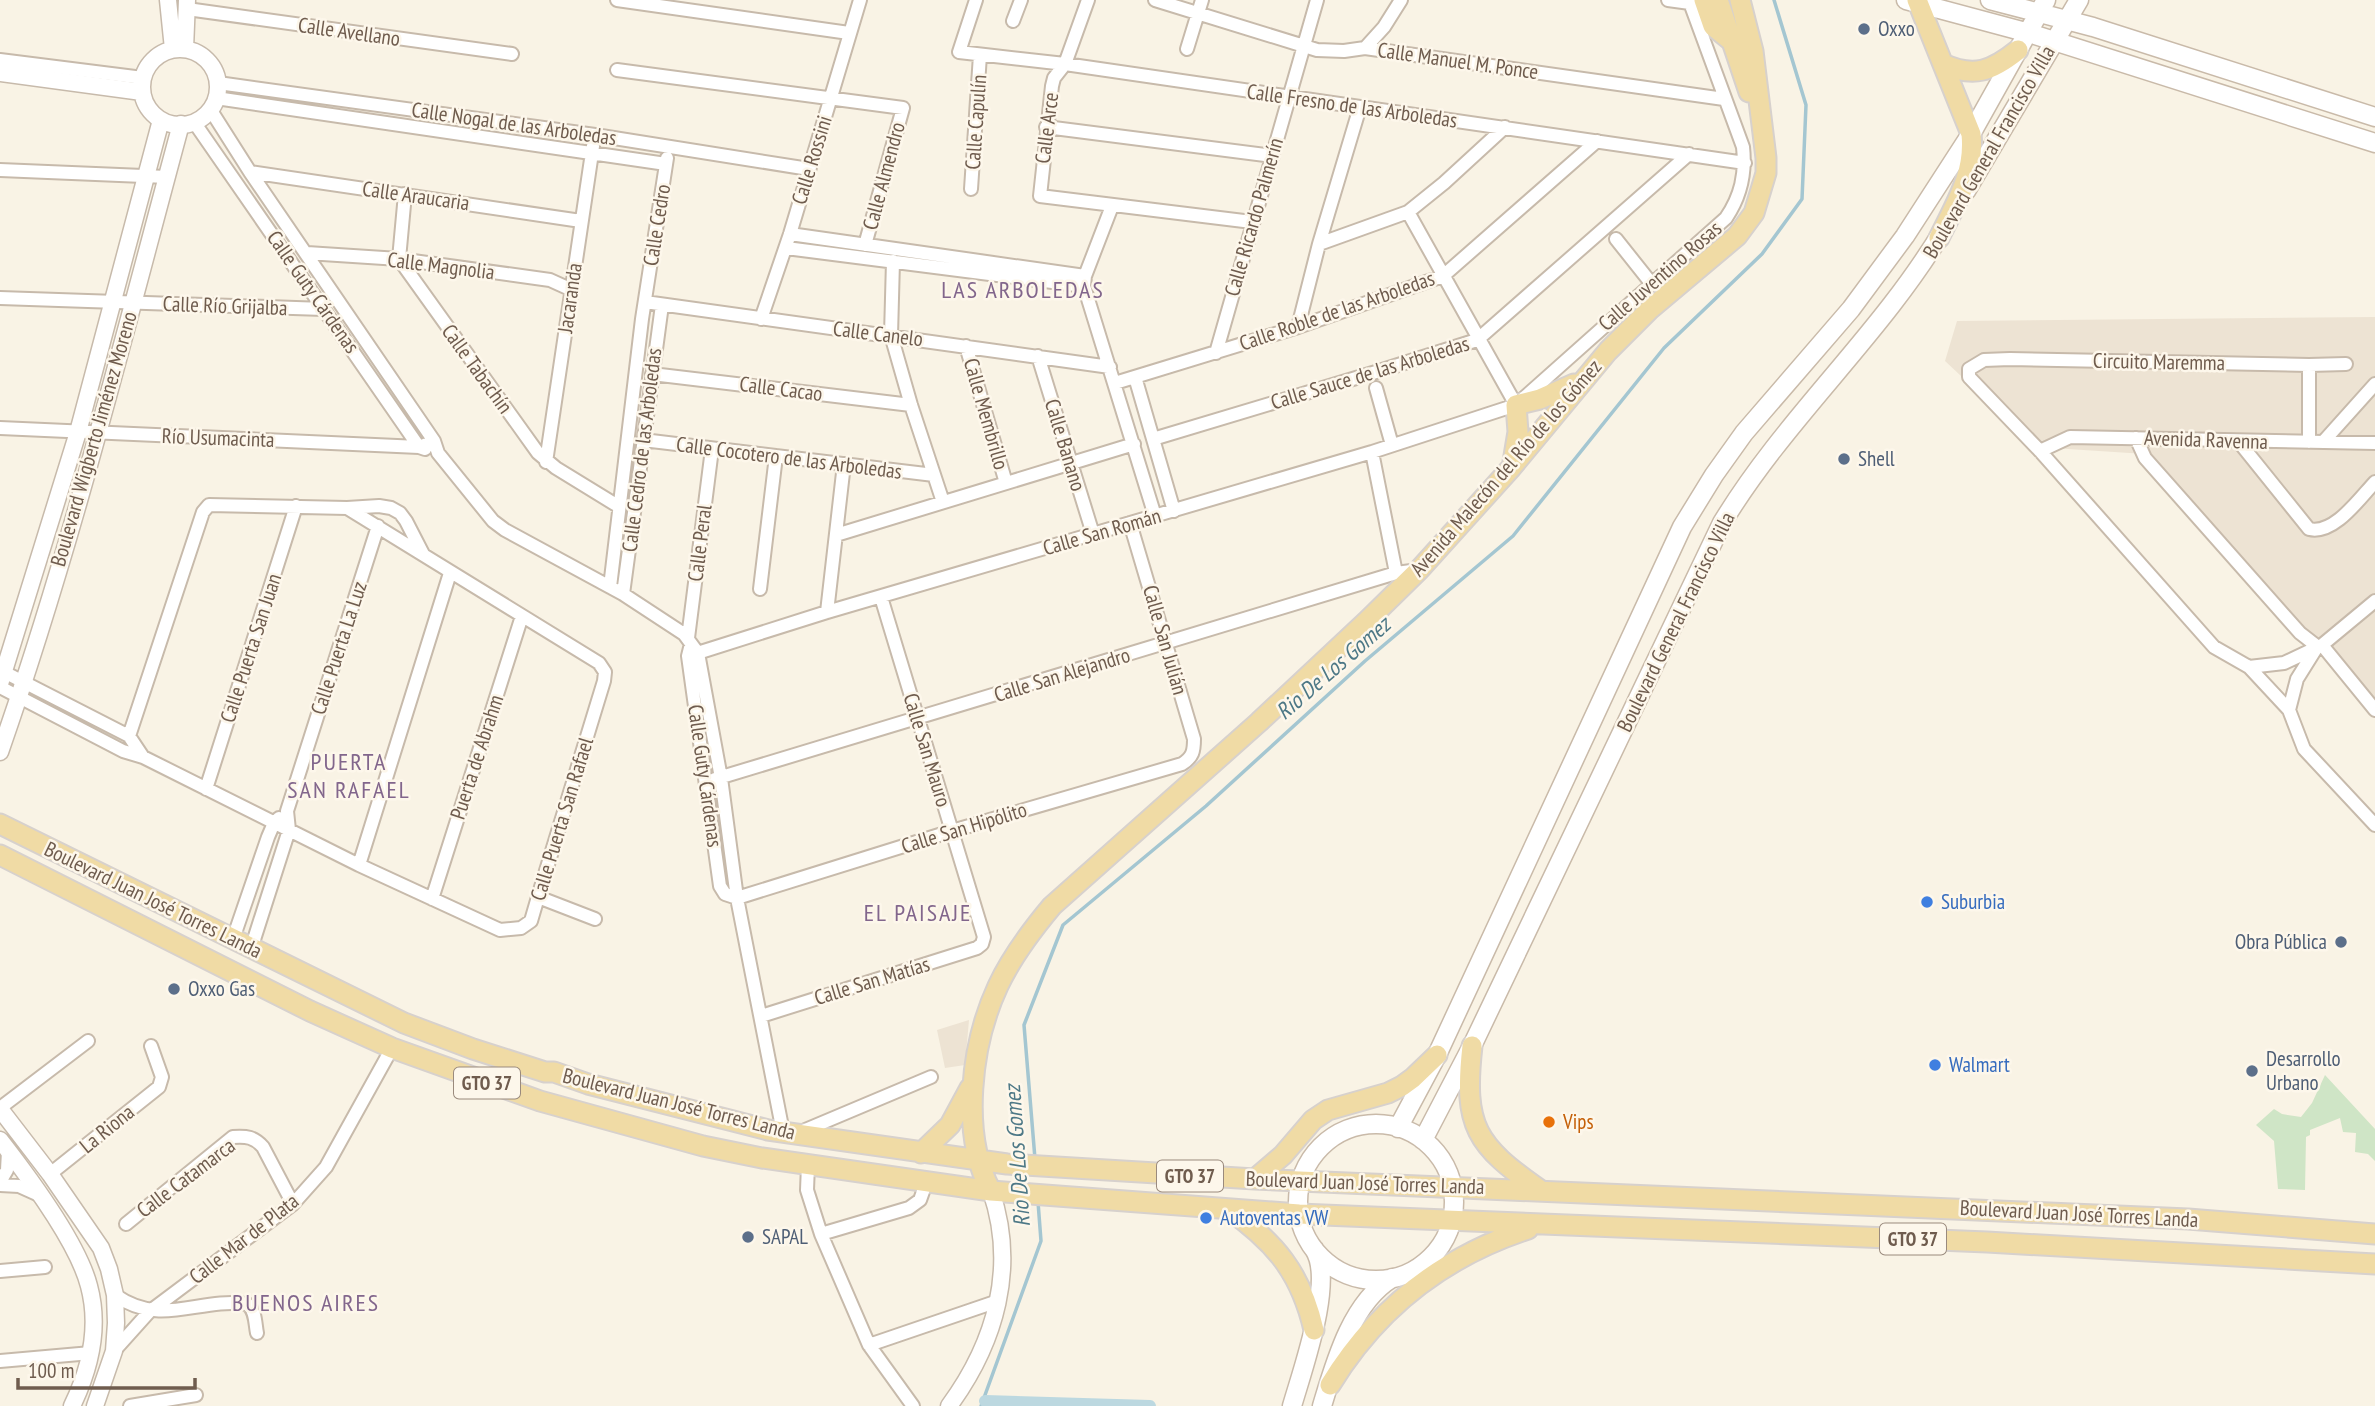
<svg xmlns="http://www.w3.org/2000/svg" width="2375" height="1406" font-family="'PT Sans Narrow',sans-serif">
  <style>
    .residential { fill: #ede3d3 }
    .green { fill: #cfe5c6 }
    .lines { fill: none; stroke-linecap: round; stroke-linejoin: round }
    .stream { stroke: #a4c6d1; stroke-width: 3.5 }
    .canal { stroke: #bcd8e0; stroke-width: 12 }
    .minor-casing { stroke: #c7baab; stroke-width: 16 }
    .tertiary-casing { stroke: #c7baab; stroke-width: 19 }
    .secondary-casing { stroke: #c9baa9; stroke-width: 21 }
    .primary-casing { stroke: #d7d1cd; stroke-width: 23 }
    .minor { stroke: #fff; stroke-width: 12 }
    .tertiary { stroke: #fff; stroke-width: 16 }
    .secondary { stroke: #fff; stroke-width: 18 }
    .primary { stroke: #f0dba5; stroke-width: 19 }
    .service-dot { fill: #5c6f8a; stroke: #fdf7eb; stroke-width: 2.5 }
    .shop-dot { fill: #3f7fe0; stroke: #fdf7eb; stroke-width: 2.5 }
    .food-dot { fill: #e8710a; stroke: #fdf7eb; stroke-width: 2.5 }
    .labels { text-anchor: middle; stroke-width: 5; stroke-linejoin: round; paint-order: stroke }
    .shield { fill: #fdf7eb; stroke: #9a8a7d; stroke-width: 2 }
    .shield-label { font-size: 19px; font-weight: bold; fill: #6f5c4e }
    .service-label { font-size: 21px; fill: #4e5e75; stroke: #fdf7eb; text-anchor: start }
    .street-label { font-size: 21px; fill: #6f5c4e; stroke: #fdf7eb }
    .shop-label { font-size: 21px; fill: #366cbe; stroke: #fdf7eb; text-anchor: start }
    .food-label { font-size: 21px; fill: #c56008; stroke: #fdf7eb; text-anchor: start }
    .water-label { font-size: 23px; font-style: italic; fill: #4d7886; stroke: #fdf7eb }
    .quarter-label { font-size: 24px; letter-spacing: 2px; fill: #82668c; stroke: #fdf7eb }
  </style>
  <rect width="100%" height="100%" fill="#f9f3e5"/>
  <path class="residential" d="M2375 317V705L2145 454 2037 447 1945 361 1957 321Z
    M969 1020 965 1065 945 1068 937 1030Z"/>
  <path class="green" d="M2325 1075 2375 1129V1161L2368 1154 2355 1152 2356 1133 2343 1132 2340 1118 2310 1130V1135L2306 1137 2305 1190 2278 1189 2274 1141 2256 1125 2274 1109 2282 1114 2301 1117 2312 1103Z"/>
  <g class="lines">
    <path class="stream" d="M1035 1159 1024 1025 1063 925 1206 806 1365 661 1513 536 1664 348 1762 254 1802 199 1806 105 1774 0
      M981 1406 1041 1241 1038 1202"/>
    <path class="canal" d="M985 1401 1150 1406"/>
    <defs>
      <path id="minor" d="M617 0 849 33
        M976 0 959 52 1065 64 1745 163
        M1088 0 1065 64 1054 78 1052 86 1040 196 1252 222
        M1155 0 1317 50 1344 51 1365 48 1724 99
        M1668 0 1690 3
        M187 9 512 54
        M1013 21 1021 0
        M1365 48 1384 27 1401 0
        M1187 49 1202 0
        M0 60 143 78
        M617 70 903 108 865 245
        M218 83 595 135 809 169
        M216 98 666 164
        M210 109 250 172 434 441 438 453 493 521 505 530 623 594 684 634 698 653 721 778 737 898 783 1132
        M194 122 419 447 425 449
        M1046 127 1273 156
        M0 170 167 177
        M250 172 581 221
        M971 189 980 55
        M405 194 399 259 538 453 556 468 618 506
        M1112 206 1085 276 1084 286 1155 516
        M1408 212 1516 405
        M790 234 1085 276
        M1616 239 1651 283
        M1319 244 1408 212 1444 183 1505 127
        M786 248 1084 286
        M307 253 399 259 550 280 572 290
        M893 261 891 335 911 405 943 502
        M0 298 324 309
        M645 302 1110 367
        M761 319 790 234 860 0
        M1298 327 1319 244 1360 107
        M966 346 1006 483
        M1216 353 1317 0
        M1038 356 1093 534
        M2346 364 2309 365 2010 359 1984 360 1969 369V377L2040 451 2214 647 2249 667 2289 710 2304 749 2375 825
        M2309 365V442
        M652 374 911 405
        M1135 377 1174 511
        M1115 383 1298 327 1443 276 1597 141
        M1376 388 1392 445
        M0 428 419 447 434 441
        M2136 438 2145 458 2300 633 2318 647 2322 645 2375 710
        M1153 439 1376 372 1477 340 1689 154
        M643 440 934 475
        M2239 442 2309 529C2334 535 2359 499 2375 482
        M2323 442 2375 384
        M2040 451 2070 437 2375 443
        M1372 452 1396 573
        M546 462 593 146
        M836 535 1134 444
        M610 587 642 319 667 158
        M760 589 776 456
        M623 594 662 305
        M827 612 844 464
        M688 638 712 449
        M2322 645 2375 601
        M690 648 688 656 720 886 725 894 737 898 952 831 1182 764C1193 757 1194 751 1194 739L1130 523
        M688 656 827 612 1372 452 1516 405 1726 218C1741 196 1746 174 1743 147L1689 0
        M2249 667 2284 663 2318 647
        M4 672 129 736 143 757
        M0 687 123 751 143 757 359 865 500 930 521 928 531 921 538 897 604 681 605 672 599 663 347 508
        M2289 710 2297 679 2317 647
        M129 736 203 512 209 505 347 508 379 506 391 508 400 513 406 521 423 554
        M715 779 1396 573 1419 570
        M206 789 296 506
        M359 865 450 573
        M538 897 595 919
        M432 899 522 616
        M233 939 268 837 274 823 279 818
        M251 949 289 830 287 811 378 526
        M761 1016 977 948 982 944 984 937 881 597
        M0 1108 88 1041
        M798 1133 931 1077
        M808 1165 807 1190 821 1234 869 1345 913 1406
        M50 1174 159 1087 162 1077 151 1046
        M0 1182 7 1170 8 1151
        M0 1185 19 1186 39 1195
        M126 1224 233 1137C247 1136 254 1137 263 1147L293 1204
        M821 1234 909 1208 920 1200 926 1183
        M0 1271 45 1267
        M115 1295C162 1328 198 1297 247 1304 256 1310 255 1324 257 1333
        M869 1345 998 1301
        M114 1351 149 1312 293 1204 326 1167 392 1048
        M0 1361 91 1353
        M130 1406 196 1395"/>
      <path id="tertiary" d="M168 0 173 49
        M185 49 187 0
        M142 87a38 38 0 1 1 76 0a38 38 0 1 1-76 0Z
        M0 73 142 92
        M0 684 78 432 161 120
        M0 752C72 546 124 335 181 124
        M0 1109 50 1174 101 1248 109 1269 115 1295 116 1323 114 1351 95 1406
        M0 1140C28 1176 78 1243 89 1286 100 1327 90 1369 72 1406
        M949 1406C996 1342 1017 1267 991 1191"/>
      <path id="secondary" d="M1906 0 2029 33 2375 143
        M1990 0 2093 27 2375 117
        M1966 191 2079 0
        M1298 1202a78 78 0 1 1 156 0a78 78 0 1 1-156 0Z
        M1398 1128 1437 1055 1682 527 1714 475 1744 433 1851 309 1905 236 1971 134 2046 0
        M1423 1140 1472 1046 1722 523C1786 417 1882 334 1945 227
        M1292 1406C1302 1371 1335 1280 1314 1249
        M1322 1406C1335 1363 1351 1303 1392 1278"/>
      <path id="primary" d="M1704 0 1713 26 1734 43
        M1718 0 1749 92
        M1917 0 1971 134C1975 174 1956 203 1939 238
        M1943 64C1974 78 1992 71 2018 50
        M1513 462 1518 432 1516 405 1540 399 1574 384
        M0 824 404 1023 473 1049 545 1072H554L588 1084 768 1130 1007 1164 1255 1179 2188 1219 2375 1234
        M0 855 310 1011 392 1048 540 1101 703 1146 762 1158 991 1191 1299 1214 1987 1242 2375 1264
        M1472 1046C1463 1127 1476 1145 1540 1190
        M921 1153 950 1125 970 1088
        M1255 1179 1283 1155 1313 1120 1328 1110 1388 1093 1402 1086 1413 1078 1437 1055
        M991 1191C960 1134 971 1044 998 986 1012 956 1031 931 1052 906L1259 722 1366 622 1419 570 1511 468 1608 351 1649 310 1737 236 1754 213 1766 173V158L1753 51 1740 0
        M1228 1209C1275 1242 1301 1273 1314 1330
        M1330 1385C1377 1308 1442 1257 1528 1229"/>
    </defs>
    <use href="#minor" class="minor-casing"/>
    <use href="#tertiary" class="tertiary-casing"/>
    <use href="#secondary" class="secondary-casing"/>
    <use href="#primary" class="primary-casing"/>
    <use href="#minor" class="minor"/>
    <use href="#tertiary" class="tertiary"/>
    <use href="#secondary" class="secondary"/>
    <use href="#primary" class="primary"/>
  </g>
  <g class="service-dot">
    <circle cx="1864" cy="29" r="7"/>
    <circle cx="1844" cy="459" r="7"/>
    <circle cx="2341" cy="942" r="7"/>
    <circle cx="174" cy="989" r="7"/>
    <circle cx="2252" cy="1071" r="7"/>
    <circle cx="748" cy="1237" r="7"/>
  </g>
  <g class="shop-dot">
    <circle cx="1927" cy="902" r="7"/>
    <circle cx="1935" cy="1065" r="7"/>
    <circle cx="1206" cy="1218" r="7"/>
  </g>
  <circle class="food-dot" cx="1549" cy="1122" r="7"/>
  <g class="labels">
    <g class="shield">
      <rect x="454" y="1067.5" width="66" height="31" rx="5"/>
      <rect x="1157" y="1160.5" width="66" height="31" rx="5"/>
      <rect x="1880" y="1223.5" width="66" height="31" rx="5"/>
    </g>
    <g class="shield-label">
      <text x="487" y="1090">GTO 37</text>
      <text x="1190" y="1183">GTO 37</text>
      <text x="1913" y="1246">GTO 37</text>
    </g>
    <g class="service-label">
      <text x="1878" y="36">Oxxo</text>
      <text x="1858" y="466">Shell</text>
      <text x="2327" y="949" text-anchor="end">Obra Pública</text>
      <text x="188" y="996">Oxxo Gas</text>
      <text x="2266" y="1066">Desarrollo<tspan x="2266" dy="24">Urbano</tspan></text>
      <text x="762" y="1244">SAPAL</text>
    </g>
    <g class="street-label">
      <text transform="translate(349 32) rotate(8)" y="7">Calle Avellano</text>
      <text transform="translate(1458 61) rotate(8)" y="7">Calle Manuel M. Ponce</text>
      <text transform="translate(1352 106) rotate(8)" y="7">Calle Fresno de las Arboledas</text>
      <text transform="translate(976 122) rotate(-86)" y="7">Calle Capulín</text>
      <text transform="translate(514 124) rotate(8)" y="7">Calle Nogal de las Arboledas</text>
      <text transform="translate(1047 128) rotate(-83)" y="7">Calle Arce</text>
      <text transform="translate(1989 152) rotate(-60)" y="7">Boulevard General Francisco Villa</text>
      <text transform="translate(812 160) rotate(-73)" y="7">Calle Rossini</text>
      <text transform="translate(884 176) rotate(-75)" y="7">Calle Almendro</text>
      <text transform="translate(416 196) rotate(8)" y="7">Calle Araucaria</text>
      <text transform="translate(1254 217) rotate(-74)" y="7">Calle Ricardo Palmerín</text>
      <text transform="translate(657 225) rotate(-81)" y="7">Calle Cedro</text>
      <text transform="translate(441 266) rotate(7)" y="7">Calle Magnolia</text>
      <text transform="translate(1660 276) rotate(-41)" y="7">Calle Juventino Rosas</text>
      <text transform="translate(313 292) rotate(55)" y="7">Calle Guty Cárdenas</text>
      <text transform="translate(570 298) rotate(-82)" y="7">Jacaranda</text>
      <text transform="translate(225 306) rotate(2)" y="7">Calle Río Grijalba</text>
      <text transform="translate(1337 311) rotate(-19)" y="7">Calle Roble de las Arboledas</text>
      <text transform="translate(878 334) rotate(7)" y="7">Calle Canelo</text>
      <text transform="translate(2159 362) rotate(1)" y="7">Circuito Maremma</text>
      <text transform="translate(477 369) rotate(54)" y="7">Calle Tabachín</text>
      <text transform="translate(1370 373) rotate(-17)" y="7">Calle Sauce de las Arboledas</text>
      <text transform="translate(781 389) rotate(7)" y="7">Calle Cacao</text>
      <text transform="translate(986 414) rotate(74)" y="7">Calle Membrillo</text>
      <text transform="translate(218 438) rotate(2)" y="7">Río Usumacinta</text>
      <text transform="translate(94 439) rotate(-74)" y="7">Boulevard Wigberto Jiménez Moreno</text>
      <text transform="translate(2206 440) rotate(2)" y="7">Avenida Ravenna</text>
      <text transform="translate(1065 445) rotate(73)" y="7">Calle Banano</text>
      <text transform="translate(642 450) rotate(-83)" y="7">Calle Cedro de las Arboledas</text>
      <text transform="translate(789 458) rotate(7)" y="7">Calle Cocotero de las Arboledas</text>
      <text transform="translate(1506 468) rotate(-49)" y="7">Avenida Malecón del Río de los Gómez</text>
      <text transform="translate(1102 532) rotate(-16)" y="7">Calle San Román</text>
      <text transform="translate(700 543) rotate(-83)" y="7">Calle Peral</text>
      <text transform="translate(1676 622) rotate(-64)" y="7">Boulevard General Francisco Villa</text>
      <text transform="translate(1165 640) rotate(74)" y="7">Calle San Julián</text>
      <text transform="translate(251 648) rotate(-72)" y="7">Calle Puerta San Juan</text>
      <text transform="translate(339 648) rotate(-72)" y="7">Calle Puerta La Luz</text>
      <text transform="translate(1062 675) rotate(-17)" y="7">Calle San Alejandro</text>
      <text transform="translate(927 750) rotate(73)" y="7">Calle San Mauro</text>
      <text transform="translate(477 757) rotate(-72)" y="7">Puerta de Abrahm</text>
      <text transform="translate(705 776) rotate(82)" y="7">Calle Guty Cárdenas</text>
      <text transform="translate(562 819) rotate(-73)" y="7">Calle Puerta San Rafael</text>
      <text transform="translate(964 828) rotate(-17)" y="7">Calle San Hipólito</text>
      <text transform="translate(153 900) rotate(26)" y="7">Boulevard Juan José Torres Landa</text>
      <text transform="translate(872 981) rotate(-17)" y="7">Calle San Matías</text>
      <text transform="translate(679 1104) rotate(14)" y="7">Boulevard Juan José Torres Landa</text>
      <text transform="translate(107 1129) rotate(-39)" y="7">La Riona</text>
      <text transform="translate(186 1178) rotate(-37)" y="7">Calle Catamarca</text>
      <text transform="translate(1365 1183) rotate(2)" y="7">Boulevard Juan José Torres Landa</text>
      <text transform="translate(2079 1214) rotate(3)" y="7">Boulevard Juan José Torres Landa</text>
      <text transform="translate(244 1239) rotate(-38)" y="7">Calle Mar de Plata</text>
    </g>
    <g class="shop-label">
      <text x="1941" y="909">Suburbia</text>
      <text x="1949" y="1072">Walmart</text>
      <text x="1220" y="1225">Autoventas VW</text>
    </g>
    <g class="food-label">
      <text x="1563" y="1129">Vips</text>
    </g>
    <g class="water-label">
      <text transform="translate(1333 668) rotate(-41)" y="8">Rio De Los Gomez</text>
      <text transform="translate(1017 1156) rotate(-94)" y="8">Rio De Los Gomez</text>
    </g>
    <g class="quarter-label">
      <text x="1023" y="298">LAS ARBOLEDAS</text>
      <text x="349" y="770">PUERTA<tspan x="349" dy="28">SAN RAFAEL</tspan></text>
      <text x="918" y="921">EL PAISAJE</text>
      <text x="306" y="1311">BUENOS AIRES</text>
    </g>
  </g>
  <path d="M18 1378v10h177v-10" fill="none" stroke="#6f5c4e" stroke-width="3.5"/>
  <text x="28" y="1378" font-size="21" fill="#6f5c4e" stroke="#fdf7eb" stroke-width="5" paint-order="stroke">100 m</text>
</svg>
